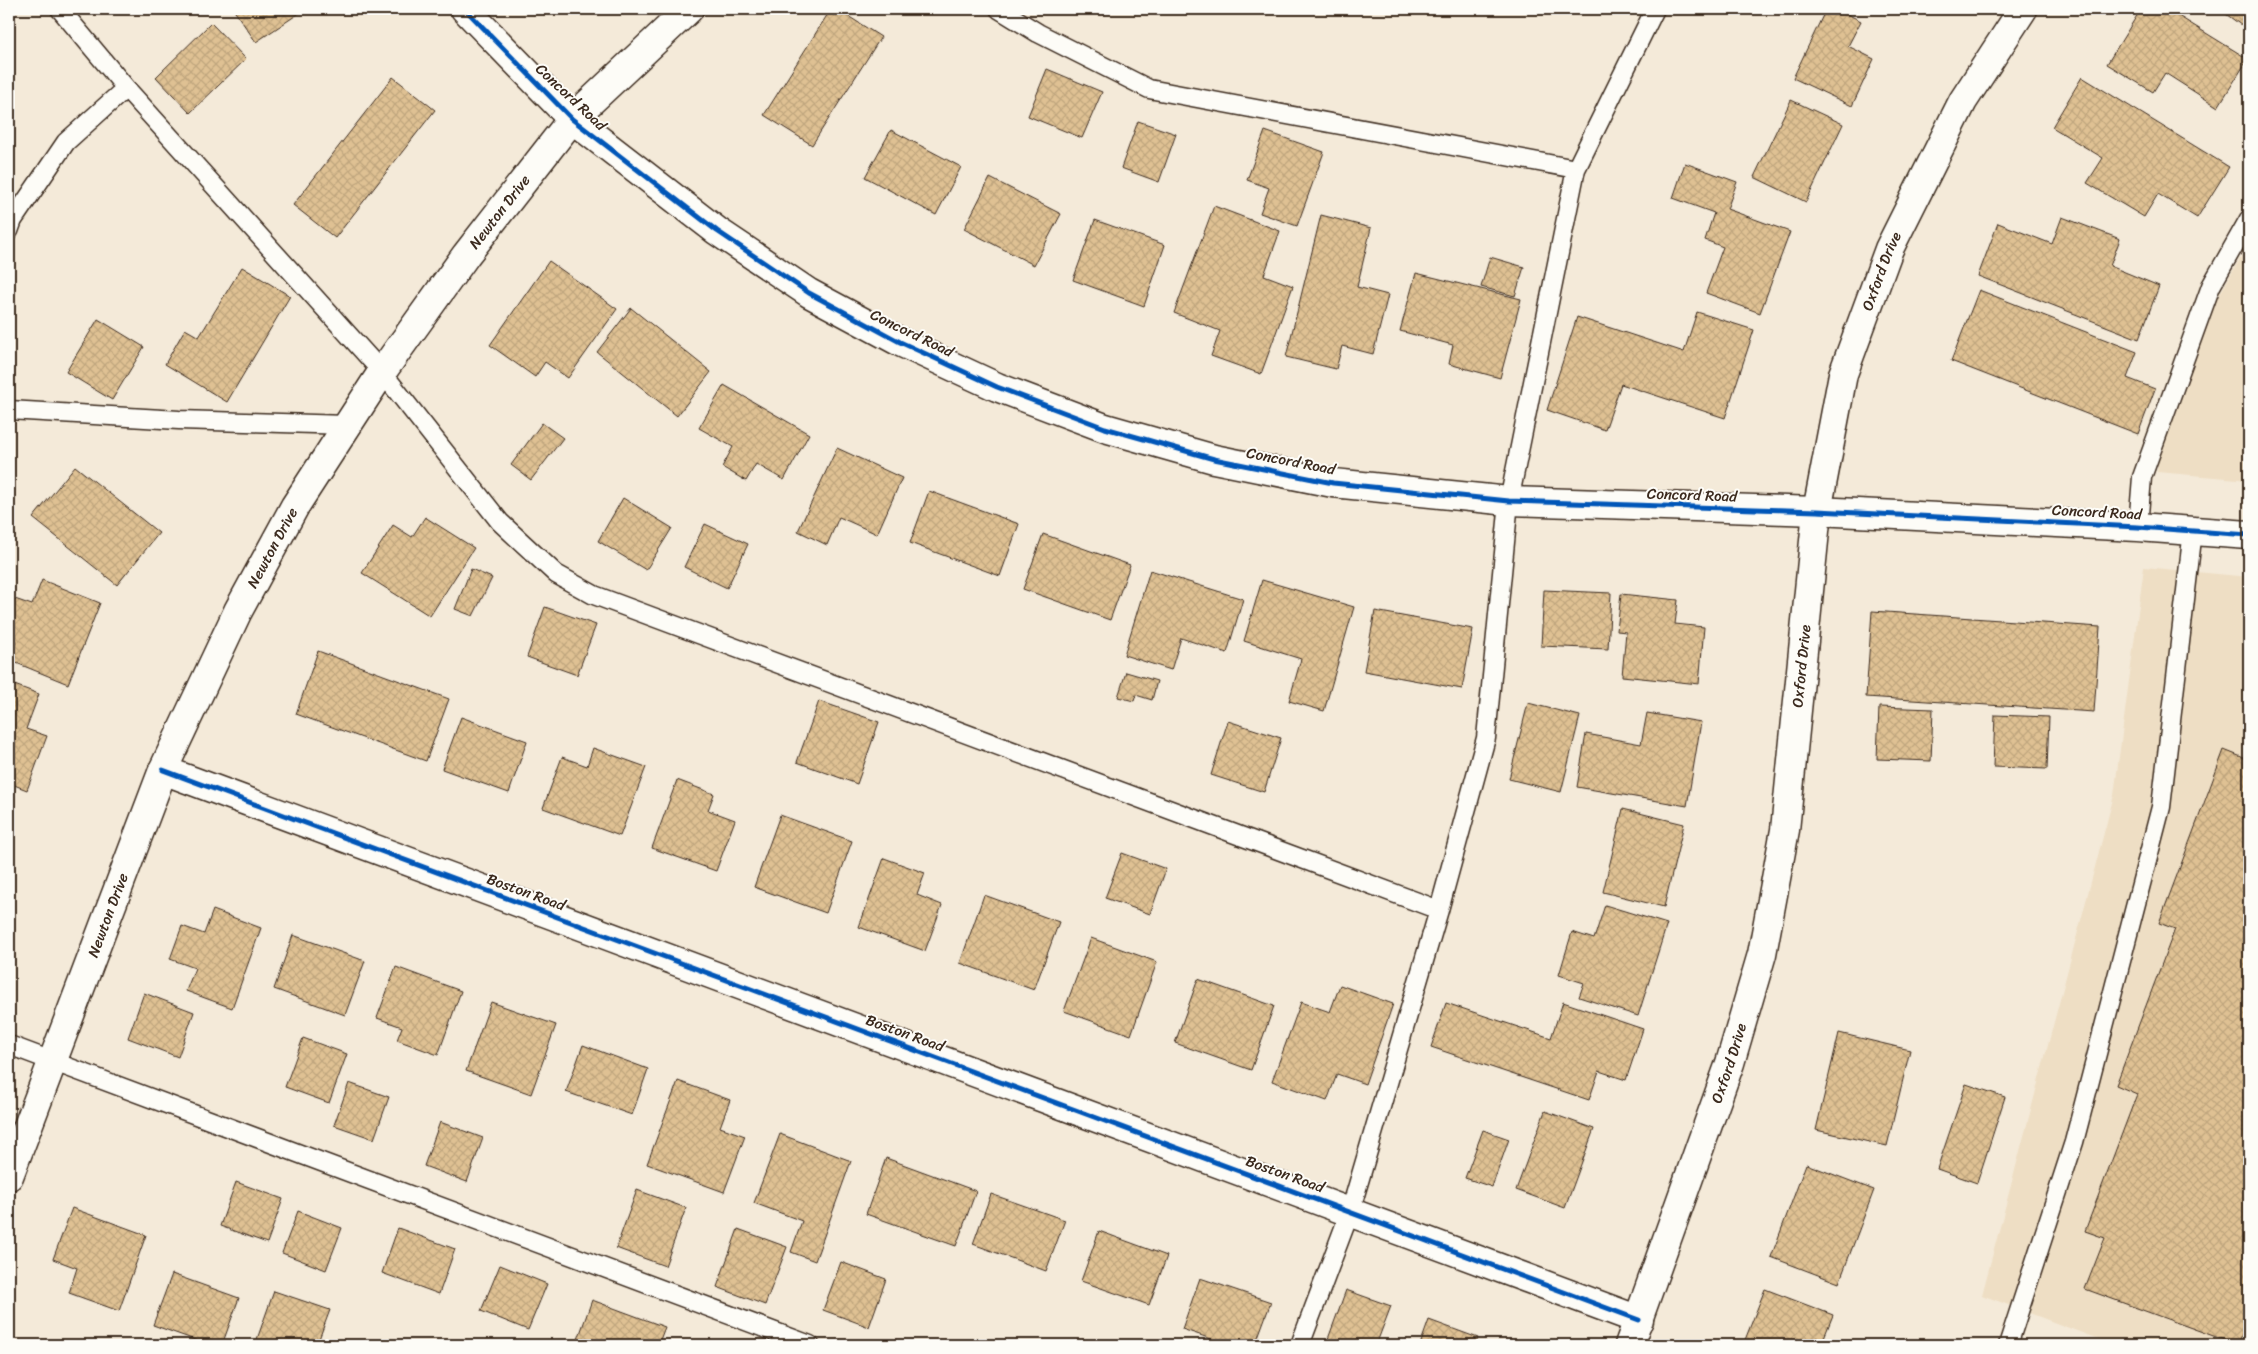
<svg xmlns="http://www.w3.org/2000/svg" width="2258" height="1354" font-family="Sriracha,sans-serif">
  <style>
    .built { fill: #eedec4 }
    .building { fill: url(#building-cross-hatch); stroke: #3b2a1e }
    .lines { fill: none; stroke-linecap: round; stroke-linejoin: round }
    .service-casing { stroke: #3b2a1e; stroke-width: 21 }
    .minor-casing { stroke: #3b2a1e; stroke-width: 31 }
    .service { stroke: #fdfcf7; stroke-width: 18 }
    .minor { stroke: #fdfcf7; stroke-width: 28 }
    .cycleway-casing { stroke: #fdfcf7; stroke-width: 8 }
    .cycleway { stroke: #0057b8; stroke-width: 5 }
    .labels { text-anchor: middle; stroke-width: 4; stroke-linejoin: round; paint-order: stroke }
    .street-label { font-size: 15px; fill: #3b2a1e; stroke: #fdfcf7 }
  </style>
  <defs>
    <pattern id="building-cross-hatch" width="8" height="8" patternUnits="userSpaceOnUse" patternTransform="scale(1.25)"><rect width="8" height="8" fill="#dfc193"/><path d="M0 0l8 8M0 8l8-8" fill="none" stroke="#c0a67e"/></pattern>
  </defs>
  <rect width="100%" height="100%" fill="#f4ead9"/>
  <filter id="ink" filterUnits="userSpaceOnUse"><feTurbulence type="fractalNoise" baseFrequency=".02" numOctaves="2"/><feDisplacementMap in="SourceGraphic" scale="10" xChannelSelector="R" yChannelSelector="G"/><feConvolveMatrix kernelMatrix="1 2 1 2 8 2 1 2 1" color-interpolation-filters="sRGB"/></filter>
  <g filter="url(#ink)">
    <path class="built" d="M2249 243V480L2157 472 2159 452 2210 311Z
      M2144 567 2249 577V1345H2114L1982 1295 2114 795Z"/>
    <path class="building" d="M233 9H299L301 12 256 42Z
      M831 9H837L881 37 812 145 764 115Z
      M1826 9H1837L1861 21 1848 46 1874 59 1852 106 1793 78Z
      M2141 9H2167L2248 59 2218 107 2165 73 2153 92 2107 64Z
      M2219 9H2249V31Z
      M211 23 246 59 190 113 156 77Z
      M1047 69 1102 92 1082 138 1028 116Z
      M393 77 435 110 335 238 293 205Z
      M2082 77 2229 167 2197 218 2158 194 2144 217 2087 183 2103 158 2052 127Z
      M1791 100 1843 124 1806 202 1754 177Z
      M1138 121 1176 134 1159 182 1121 168Z
      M891 130 961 167 936 215 865 177Z
      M1265 131 1324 152 1297 226 1260 213 1269 188 1247 180Z
      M1685 163 1737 182 1727 209 1790 232 1760 313 1706 293 1723 247 1705 240 1714 213 1673 198Z
      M990 178 1061 214 1034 265 964 229Z
      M1214 206 1280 231 1264 275 1293 286 1261 374 1211 356 1220 331 1174 313Z
      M1321 215 1371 228 1357 287 1388 295 1373 354 1342 346 1336 369 1286 357Z
      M2062 217 2120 239 2110 266 2159 286 2139 339 1978 276 1998 223 2052 244Z
      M1095 220 1165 245 1144 306 1073 280Z
      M1490 257 1524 267 1515 296 1481 287Z
      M549 261 617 309 568 378 545 362 535 377 490 345Z
      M242 267 290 296 227 402 165 364 185 329 199 337Z
      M1416 273 1521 299 1500 378 1449 364 1453 345 1400 331Z
      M1979 290 2137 352 2127 378 2155 389 2138 434 1951 361Z
      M631 308 711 372 677 416 597 352Z
      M1697 312 1754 330 1725 418 1621 384 1605 430 1547 410 1577 317 1684 352Z
      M98 319 144 347 112 400 66 372Z
      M724 385 809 434 784 480 756 464 746 481 722 467 733 447 699 428Z
      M542 423 563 438 531 480 511 465Z
      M837 448 902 478 877 534 839 517 827 545 798 531Z
      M75 466 159 533 117 585 33 518Z
      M929 491 1019 524 1000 576 910 543Z
      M623 498 672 528 646 570 598 541Z
      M425 517 474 548 430 616 362 573 393 525 412 537Z
      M705 524 748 544 727 588 684 567Z
      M1043 534 1130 565 1110 620 1023 589Z
      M471 569 492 578 473 616 455 609Z
      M1150 570 1243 599 1227 653 1181 638 1171 670 1124 655Z
      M42 580 100 603 68 684 9 660 16 641 9 639V607L12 598 32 605Z
      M1262 580 1354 607 1324 711 1289 701 1301 659 1244 641Z
      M1544 590 1611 593 1608 649 1541 646Z
      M1621 594 1678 600 1675 624 1704 627 1699 684 1622 676 1626 632 1617 631Z
      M545 607 596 625 577 675 527 657Z
      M1375 611 1473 629 1462 689 1364 671Z
      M1872 611 2100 627 2094 712 1866 697Z
      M318 651 449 699 426 761 296 714Z
      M1126 672 1157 681 1152 700 1136 695 1134 701 1118 697Z
      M9 683 39 694 26 729 47 736 27 790 9 783Z
      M819 701 879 722 857 784 797 762Z
      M1528 703 1580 716 1561 792 1509 779Z
      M1879 707 1933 709 1931 761 1877 759Z
      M1647 713 1701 722 1687 806 1577 787 1586 734 1641 744Z
      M1995 715 2049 717 2047 769 1993 767Z
      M461 717 527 741 509 793 442 769Z
      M1228 721 1281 738 1264 792 1211 775Z
      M593 748 646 767 620 836 543 808 562 757 587 766Z
      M2224 750 2249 760V1315L2238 1345 2085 1289 2105 1238 2085 1231 2137 1094 2116 1085 2175 929 2159 923Z
      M677 780 714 794 708 810 735 820 716 871 652 848Z
      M1623 809 1684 824 1664 907 1603 892Z
      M780 815 852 841 826 913 754 887Z
      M1122 853 1166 869 1150 914 1105 898Z
      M884 858 925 873 917 895 942 905 925 951 859 927Z
      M984 895 1059 922 1034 990 960 963Z
      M1605 905 1667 924 1638 1016 1579 997 1584 983 1559 975 1572 932 1594 939Z
      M213 910 261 928 232 1008 186 991 195 968 170 959 182 926 204 934Z
      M293 935 365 961 345 1015 274 989Z
      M1091 938 1157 962 1131 1035 1064 1011Z
      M396 967 461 991 438 1055 397 1040 402 1027 377 1018Z
      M1198 979 1274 1006 1251 1070 1175 1043Z
      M1340 985 1393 1004 1365 1084 1337 1074 1327 1101 1272 1081 1301 1002 1330 1012Z
      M144 993 194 1012 178 1057 128 1038Z
      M491 1002 556 1025 531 1094 466 1071Z
      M1563 1002 1643 1029 1626 1080 1599 1071 1589 1100 1431 1047 1446 1003 1551 1038Z
      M1839 1033 1910 1050 1887 1146 1816 1130Z
      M303 1038 347 1054 329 1103 285 1087Z
      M583 1045 648 1069 632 1115 566 1092Z
      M678 1081 730 1100 720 1127 745 1136 724 1192 647 1164Z
      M349 1083 389 1097 374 1139 334 1125Z
      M1966 1084 2005 1097 1977 1183 1937 1169Z
      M1545 1111 1594 1129 1565 1208 1516 1190Z
      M440 1122 483 1138 467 1182 424 1166Z
      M1483 1130 1509 1139 1492 1187 1465 1178Z
      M780 1134 851 1161 815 1261 791 1252 802 1221 754 1203Z
      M886 1158 976 1191 956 1246 866 1214Z
      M1806 1164 1874 1190 1839 1283 1771 1257Z
      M236 1182 283 1199 267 1243 220 1226Z
      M637 1190 686 1208 665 1266 616 1248Z
      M991 1194 1065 1220 1046 1271 973 1244Z
      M72 1208 146 1235 119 1311 69 1293 77 1268 53 1259Z
      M298 1211 342 1228 326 1270 282 1253Z
      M398 1228 455 1249 439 1294 382 1273Z
      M738 1229 787 1247 765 1305 717 1287Z
      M1099 1231 1167 1256 1149 1305 1081 1281Z
      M841 1262 886 1279 869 1327 823 1310Z
      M500 1265 547 1284 528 1330 481 1311Z
      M172 1274 239 1298 222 1345H209L153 1325Z
      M1200 1278 1271 1302 1255 1345H1229L1182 1329Z
      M1765 1289 1833 1315 1821 1345H1743Z
      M1346 1290 1391 1306 1376 1345H1347L1328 1339Z
      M274 1291 330 1310 319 1339 336 1345H255Z
      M592 1300 665 1327 658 1345H576Z
      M1429 1320 1478 1338 1475 1345H1420Z
      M364 1341 377 1345H363Z"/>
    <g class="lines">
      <defs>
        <path id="service" d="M60 9 126 88 382 372 500 522 556 574 594 595 1439 910
          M999 9 1038 33 1149 89 1576 169
          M9 231 13 220 66 142 126 88
          M9 410 179 420 347 425
          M2138 527 2142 477 2211 286 2249 219
          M9 1045 810 1345
          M1300 1345 1350 1212 1439 910 1486 738 1509 501 1576 169 1655 9
          M2008 1345 2074 1142 2161 807 2193 530"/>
        <g id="minor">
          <path d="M465 9 572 119 717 231 809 293 900 342 997 387 1105 428 1214 459 1333 483 1509 501 1817 511 2138 527 2249 535"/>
          <path d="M163 770 1639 1320"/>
          <path id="s1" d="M9 1176 163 770 238 611 295 506 382 372 466 255 572 119 689 9"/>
          <path id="s2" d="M1629 1345 1730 1063 1762 954 1785 830 1817 511 1843 374 1889 249 1963 101 2023 9"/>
        </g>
      </defs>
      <use href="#service" class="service-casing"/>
      <use href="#minor" class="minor-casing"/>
      <use href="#service" class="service"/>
      <use href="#minor" class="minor"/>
      <defs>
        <path id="cycleway" d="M465 9 572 119 717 231 809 293 900 342 997 387 1105 428 1214 459 1333 483 1509 501 1817 511 2138 527 2249 535
          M163 770 1639 1320"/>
      </defs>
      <use href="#cycleway" class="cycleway-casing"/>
      <use href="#cycleway" class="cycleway"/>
    </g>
  </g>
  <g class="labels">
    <g class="street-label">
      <text transform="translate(571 97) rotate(43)" y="5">Concord Road</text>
      <text dy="5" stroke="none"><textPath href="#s1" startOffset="1088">Newton Drive</textPath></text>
      <text dy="5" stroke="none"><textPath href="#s2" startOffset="1109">Oxford Drive</textPath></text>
      <text transform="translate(912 333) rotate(26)" y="5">Concord Road</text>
      <text transform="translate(1291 461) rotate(11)" y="5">Concord Road</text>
      <text transform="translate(1692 495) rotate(2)" y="5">Concord Road</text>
      <text transform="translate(2097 512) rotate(3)" y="5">Concord Road</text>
      <text dy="5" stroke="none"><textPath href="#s1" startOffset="682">Newton Drive</textPath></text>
      <text dy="5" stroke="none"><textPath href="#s2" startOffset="704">Oxford Drive</textPath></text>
      <text transform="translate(526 892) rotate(20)" y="5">Boston Road</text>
      <text dy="5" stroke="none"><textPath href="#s1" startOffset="279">Newton Drive</textPath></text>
      <text transform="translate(905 1033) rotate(20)" y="5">Boston Road</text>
      <text dy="5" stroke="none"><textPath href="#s2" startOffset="299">Oxford Drive</textPath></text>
      <text transform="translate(1285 1174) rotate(20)" y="5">Boston Road</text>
    </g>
  </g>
  <rect width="2258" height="1354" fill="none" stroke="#fdfcf7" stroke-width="30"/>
  <rect x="15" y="15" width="2228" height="1324" fill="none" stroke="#3b2a1e" stroke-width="2" filter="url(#ink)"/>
</svg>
